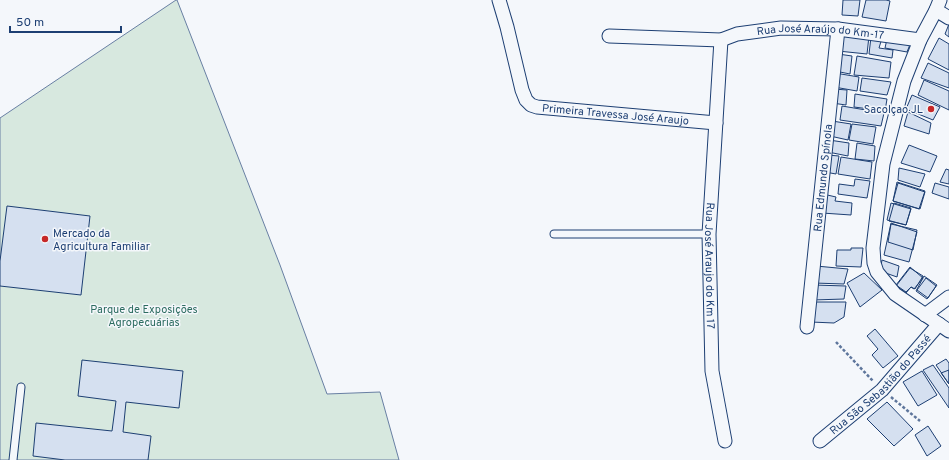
<svg xmlns="http://www.w3.org/2000/svg" width="949" height="460" font-family="Overpass,sans-serif">
  <style>
    .green { fill: #d7e8df; stroke: #687fa3 }
    .building { fill: #d5e0f0; stroke: #1d3f73 }
    .lines { fill: none; stroke-linecap: round; stroke-linejoin: round }
    .lane-casing { stroke: #1d3f73; stroke-width: 9 }
    .street-casing { stroke: #1d3f73; stroke-width: 15 }
    .path { stroke: #5e769c; stroke-width: 2.5; stroke-dasharray: 3 2; stroke-linecap: butt }
    .lane { stroke: #f4f7fb; stroke-width: 7 }
    .street { stroke: #f4f7fb; stroke-width: 13 }
    .poi-dot { fill: #c62828; stroke: #f4f7fb; stroke-width: 1.5 }
    .labels { text-anchor: middle; stroke-width: 3; stroke-linejoin: round; paint-order: stroke }
    .street-label { font-size: 11px; fill: #1d3f73; stroke: #f4f7fb }
    .poi-label { font-size: 11px; fill: #1d3f73; stroke: #f4f7fb; text-anchor: end }
    .park-label { font-size: 11px; fill: #2c6c60; stroke: #f4f7fb }
  </style>
  <rect width="100%" height="100%" fill="#f4f7fb"/>
  <path class="green" d="M176 0H177L280 265 327 394 380 392 399 460H0V118Z"/>
  <path class="building" d="M843 0H860L858 16 842 15Z
    M866 0H886L890 1 886 21 862 17Z
    M949 24V37L945 34Z
    M840 33 869 36 867 54 838 51Z
    M871 37 882 38 879 48 893 50 892 58 869 54Z
    M939 38 949 44V70L928 59Z
    M887 39 911 42 907 52 885 48Z
    M838 54 852 56 850 74 835 71Z
    M857 56 891 62 889 78 854 75Z
    M928 63 949 73V88L921 78Z
    M835 73 859 77 857 91 834 87Z
    M862 78 891 82 887 95 860 91Z
    M924 80 949 91V110L918 95Z
    M834 89 847 90 846 105 832 103Z
    M855 94 887 99 885 111 854 107Z
    M912 95 940 107 933 120 906 109Z
    M842 106 884 113 881 126 840 120Z
    M908 112 931 123 929 134 904 126Z
    M832 121 851 124 848 140 830 136Z
    M852 124 876 127 873 144 849 140Z
    M829 140 849 143 848 156 828 152Z
    M857 143 875 146 874 161 855 159Z
    M909 145 937 156 930 172 901 163Z
    M827 155 839 156 836 174 825 172Z
    M841 157 872 162 870 179 838 174Z
    M899 168 925 174 920 187 898 180Z
    M946 169 949 170V184L940 182Z
    M855 179 870 181 867 198 838 194 839 184 854 186Z
    M897 182 925 191 919 209 893 201Z
    M898 183 925 192 920 209 893 201Z
    M935 183 949 187V199L932 193Z
    M823 194 836 197 835 201 852 203 851 215 822 213Z
    M891 203 911 209 906 225 887 220Z
    M894 203 911 208 906 225 889 221Z
    M7 206 90 216 81 295 0 286V261Z
    M891 223 917 232 909 262 884 255Z
    M891 224 917 230 913 250 888 242Z
    M851 248H863L861 267 836 266 837 250H851Z
    M882 260 899 266 897 277 880 271Z
    M816 266 848 269 844 284 814 283Z
    M910 267 923 278 914 289 911 287 906 292 896 285Z
    M910 268 923 276 915 289 911 287 906 293 896 286Z
    M864 273 882 290 860 307 847 283Z
    M924 276 937 285 927 299 916 291Z
    M926 278 936 286 928 298 917 290Z
    M814 285 846 286 844 299 813 300Z
    M813 302H846L844 317 834 323 811 322Z
    M875 329 898 356 883 368 872 355 878 349 867 336Z
    M946 359 949 363V384L936 365Z
    M82 360 183 371 179 408 126 402 123 432 151 436 148 460H65L33 456 36 423 112 431 116 401 78 396Z
    M933 365 949 388V408L923 370Z
    M949 370V384L941 373Z
    M922 371 937 395 918 406 903 382Z
    M887 402 913 429 894 446 867 419Z
    M928 426 941 446 927 456 915 435Z"/>
  <g class="lines">
    <defs>
      <path id="lane" d="M554 234H709
        M13 460 21 387"/>
      <g id="street">
        <path id="s1" d="M499 0 507 27 522 90 526 100 531 105 537 107 716 123"/>
        <path d="M940 0 936 10 920 40 904 81 883 164 873 248 874 263 877 272 895 294 949 331"/>
        <path d="M936 10 949 18"/>
        <path id="s2" d="M609 36 721 40 737 34 781 28 838 29 920 40"/>
        <path id="s3" d="M721 40 709 234 712 371 725 441"/>
        <path d="M925 315 949 297"/>
        <path id="s4" d="M807 327 838 29"/>
        <path id="s5" d="M820 441 882 390 939 324"/>
      </g>
    </defs>
    <use href="#lane" class="lane-casing"/>
    <use href="#street" class="street-casing"/>
    <path class="path" d="M836 342 873 381
      M891 397 920 421"/>
    <use href="#lane" class="lane"/>
    <use href="#street" class="street"/>
  </g>
  <g class="poi-dot">
    <circle cx="931" cy="109" r="4"/>
    <circle cx="45" cy="239" r="4"/>
  </g>
  <g class="labels">
    <g class="street-label">
      <text dy="4" stroke="none"><textPath href="#s2" startOffset="213">Rua José Araújo do Km-17</textPath></text>
      <text dy="4" stroke="none"><textPath href="#s1" startOffset="196">Primeira Travessa José Araujo</textPath></text>
      <text dy="4" stroke="none"><textPath href="#s4" startOffset="150">Rua Edmundo Spínola</textPath></text>
      <text dy="4" stroke="none"><textPath href="#s3" startOffset="226">Rua José Araujo do Km 17</textPath></text>
      <text dy="4" stroke="none"><textPath href="#s5" startOffset="83">Rua São Sebastião do Passé</textPath></text>
    </g>
    <g class="poi-label">
      <text x="923" y="113">Sacolçao JL</text>
      <text x="53" y="237" text-anchor="start">Mercado da<tspan x="53" dy="13">Agricultura Familiar</tspan></text>
    </g>
    <g class="park-label">
      <text x="144" y="313">Parque de Exposições<tspan x="144" dy="13">Agropecuárias</tspan></text>
    </g>
  </g>
  <path d="M10 26v6h111v-6" fill="none" stroke="#1d3f73" stroke-width="2"/>
  <text x="16" y="26" font-size="12" fill="#1d3f73" stroke="#f4f7fb" stroke-width="3" paint-order="stroke">50 m</text>
</svg>
